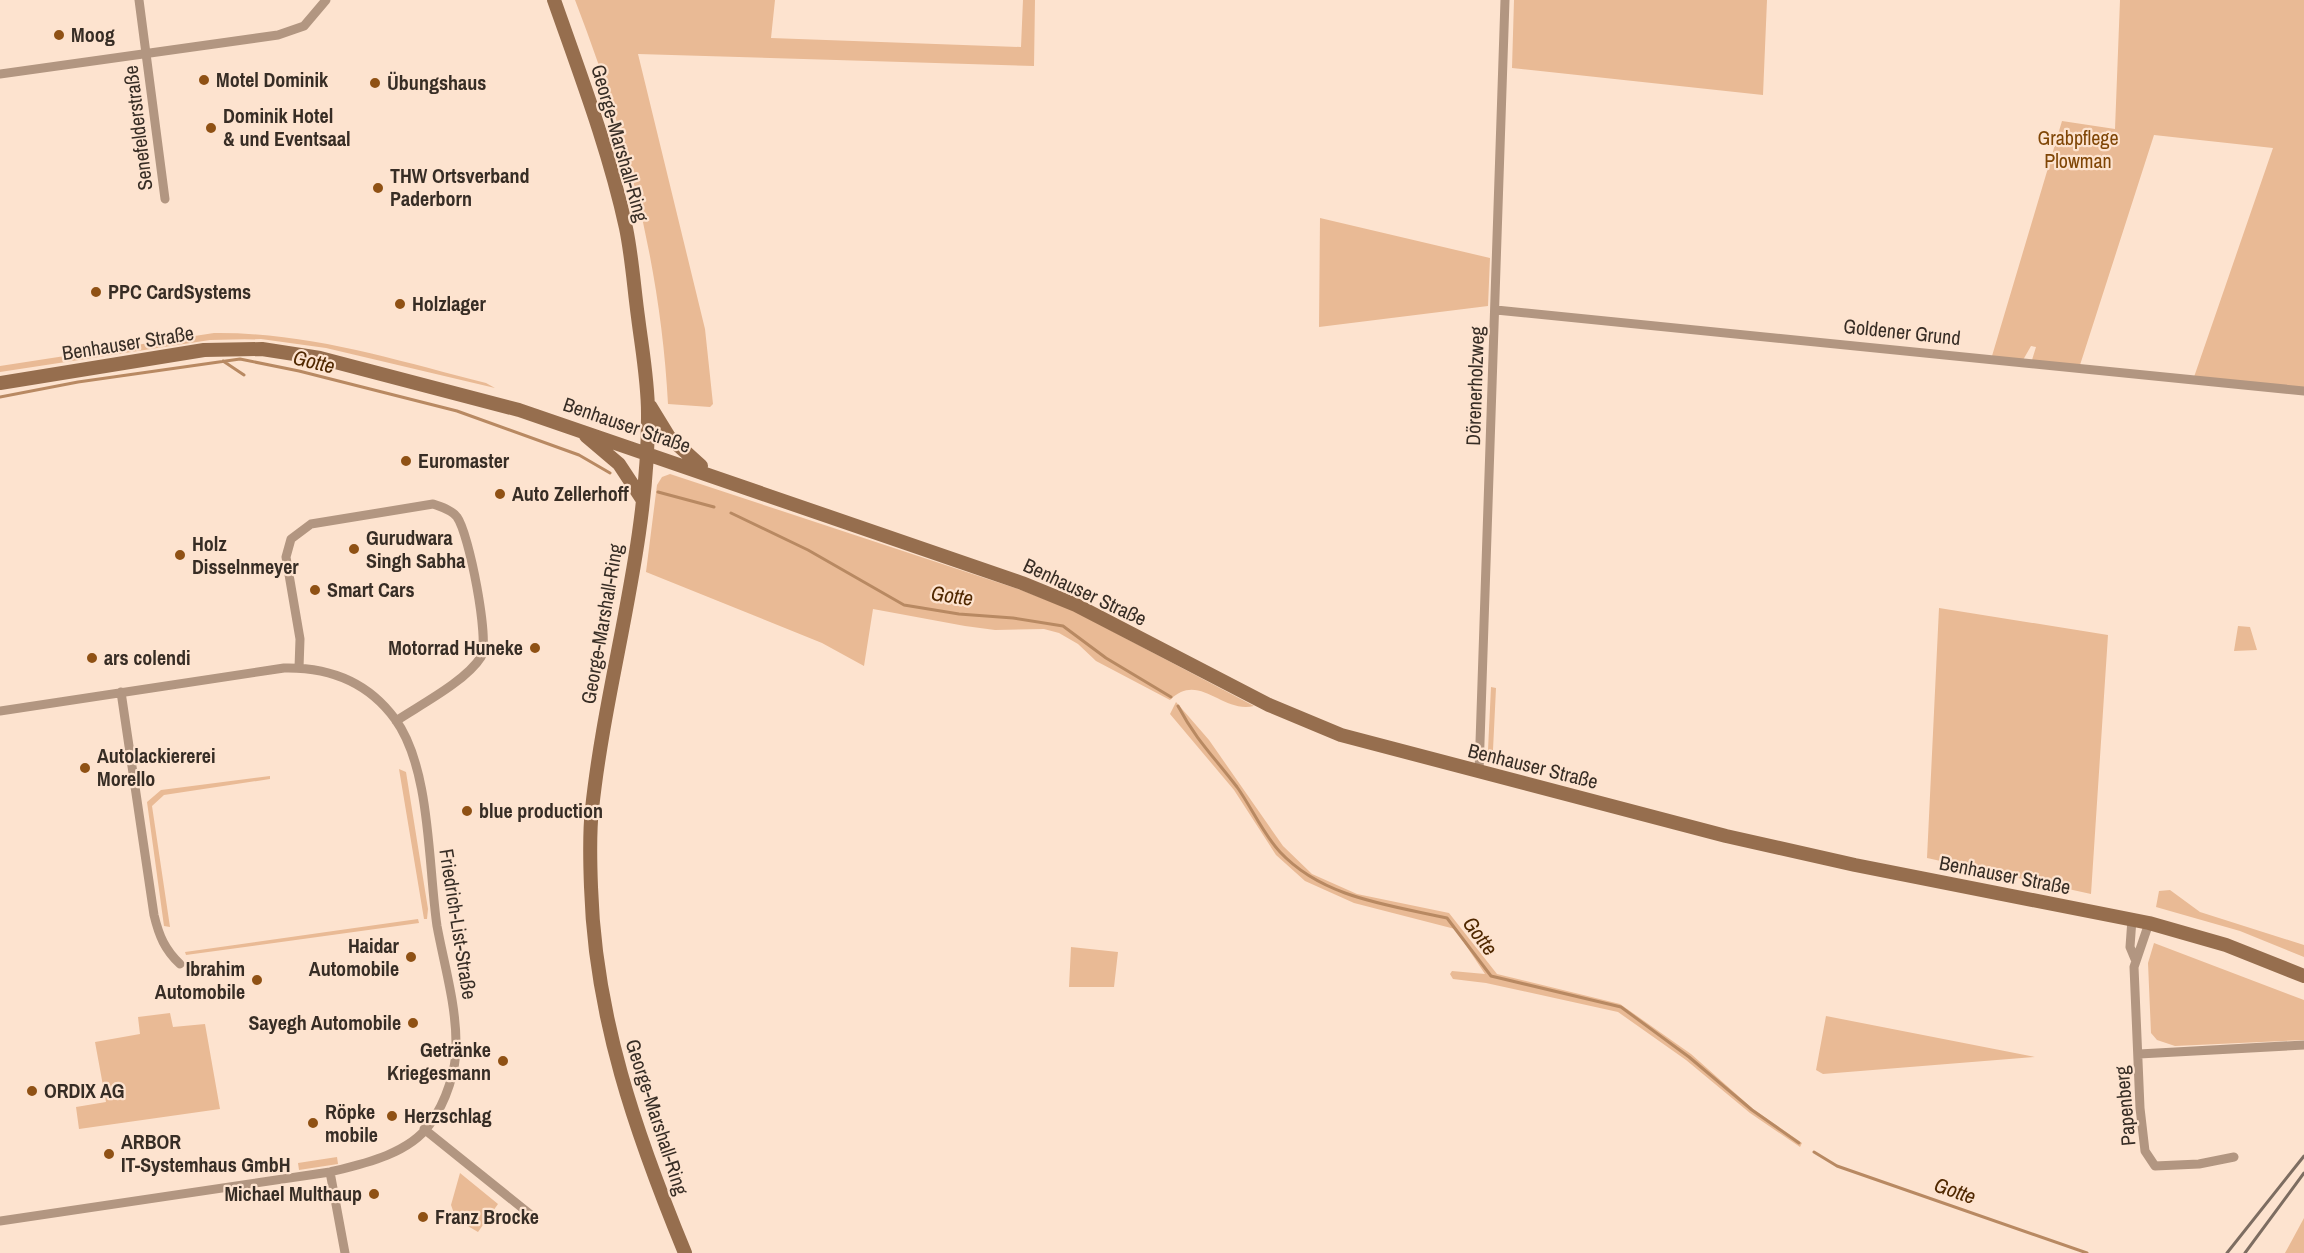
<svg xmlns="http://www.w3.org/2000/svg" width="2304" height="1253" font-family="'Archivo Narrow',sans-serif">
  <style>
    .green { fill: #e9ba95 }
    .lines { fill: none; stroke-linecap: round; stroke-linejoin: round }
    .stream { stroke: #b88962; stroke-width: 3 }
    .minor { stroke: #b29681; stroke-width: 9 }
    .secondary { stroke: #966e4e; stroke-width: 14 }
    .rail { stroke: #7d6d61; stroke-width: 3 }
    .poi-dot { fill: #8f5114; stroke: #fde3cf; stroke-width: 2 }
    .labels { text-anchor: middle; stroke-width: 4.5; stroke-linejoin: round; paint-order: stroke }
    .poi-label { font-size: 20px; font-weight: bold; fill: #372d25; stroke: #fde3cf; text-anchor: start }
    .street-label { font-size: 20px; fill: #372d25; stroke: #fde3cf }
    .park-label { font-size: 20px; fill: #7f4505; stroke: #fde3cf }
    .water-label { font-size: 21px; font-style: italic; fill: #502800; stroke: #fde3cf }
  </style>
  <rect width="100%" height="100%" fill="#fde3cf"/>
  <path class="green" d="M575 0H775L771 38 1021 47 1023 0H1035L1034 66 638 54 705 329 713 404 710 407 668 404C661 266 625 129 575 0Z
    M1514 0H1767L1763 95 1512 68Z
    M2120 0H2304V388L2194 377 2273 148 2154 135 2080 365 2032 360 2036 347 2031 346 2023 360 1992 356 2062 121 2115 129Z
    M1320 218 1490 258 1488 306 1319 327Z
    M214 333C309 332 395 360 486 383L495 388 326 348 261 339 210 340 0 372V366Z
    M670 474 1021 590 1072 610 1254 706C1222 714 1199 671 1170 700L1096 661 1078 644 1059 633 1044 629 995 630 965 626 873 609 864 666 822 643 646 572 657 485 662 477Z
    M1939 608 2108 635 2091 894 1927 858Z
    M2238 626 2250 627 2257 650 2234 651Z
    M1491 687 1496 688 1493 750H1488Z
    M1176 702 1209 740 1283 846 1312 874 1357 894 1449 913 1497 974 1620 1004 1691 1054 1753 1109 1802 1143 1800 1147 1750 1113 1686 1060 1618 1012 1486 983 1453 979 1450 974 1452 971 1485 974 1455 929 1354 903 1305 881 1276 855 1234 790 1170 714Z
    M399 769 406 772 428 909 427 919H424Z
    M270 776V779L164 795 152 806 170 927 164 926 147 802 161 790Z
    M2170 890 2200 912 2304 945V957L2240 931 2156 907 2159 891Z
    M418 919 419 923 186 955 185 952Z
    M2154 943 2304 1000V1040L2175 1046 2157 1040 2151 1033 2148 963Z
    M1071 947 1118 952 1114 987H1069Z
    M170 1013 173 1027 205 1024 220 1109 79 1129 76 1107 106 1102 95 1042 140 1034 138 1017Z
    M1826 1016 2035 1057 1823 1074 1816 1070Z
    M337 1157 338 1164 299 1170 298 1163Z
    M460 1173 498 1204 478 1232 456 1219 451 1205Z
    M2304 1218V1253H2285Z"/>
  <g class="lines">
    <path class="stream" d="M223 361 244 375
      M0 397 78 382 240 359 299 371 457 411 579 455 610 473
      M658 492 714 507
      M731 513 808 550 904 605 959 614 1013 618 1063 626 1106 658 1171 697
      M1178 706C1196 740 1215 758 1237 787 1252 808 1263 834 1280 852 1323 898 1389 905 1447 918L1491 976 1621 1007 1689 1057 1752 1110 1799 1143
      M1814 1152 1837 1166 2087 1253"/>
    <path class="minor" d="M139 0 165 199
      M0 74 278 35 304 26 326 0
      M1496 310 2304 391
      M299 668 300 639 286 557 291 539 311 524 433 504C441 507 452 510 457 517 469 533 490 641 481 657 466 681 420 705 396 721
      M121 692 154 915C159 936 165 950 180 964
      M0 711 284 668C329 667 368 682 395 719 431 768 428 865 437 926 444 964 456 1004 456 1043 457 1069 446 1102 430 1124 409 1154 363 1164 330 1172L0 1221
      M1479 772 1505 0
      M2132 919 2130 947 2135 959
      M2149 923 2134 967 2140 1108 2145 1151 2155 1166 2199 1164 2234 1157
      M2139 1054 2304 1045
      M424 1129 531 1215
      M330 1172 345 1253"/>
    <path class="secondary" d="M554 0C580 74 609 150 626 228 632 257 634 288 638 317 642 349 648 381 648 413 649 547 606 677 592 809 589 835 590 861 591 887 595 1017 636 1134 685 1253
      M0 383 204 350 262 349 320 358 519 410 1022 583 1076 605 1269 705 1341 735 1726 836 1855 865 2149 923 2226 945 2304 976
      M650 406 669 437 701 466
      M586 436 619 464 642 499"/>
    <path class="rail" d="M2227 1253 2304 1156
      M2245 1253 2304 1173"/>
  </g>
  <g class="poi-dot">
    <circle cx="59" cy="35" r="6"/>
    <circle cx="204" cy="80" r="6"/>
    <circle cx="375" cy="83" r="6"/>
    <circle cx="211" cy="128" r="6"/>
    <circle cx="378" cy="188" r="6"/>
    <circle cx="96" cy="292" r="6"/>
    <circle cx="400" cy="304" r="6"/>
    <circle cx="406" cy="461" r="6"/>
    <circle cx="500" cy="494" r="6"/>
    <circle cx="354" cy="549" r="6"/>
    <circle cx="180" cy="555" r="6"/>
    <circle cx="315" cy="590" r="6"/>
    <circle cx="535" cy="648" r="6"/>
    <circle cx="92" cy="658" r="6"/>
    <circle cx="85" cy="768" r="6"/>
    <circle cx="467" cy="811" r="6"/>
    <circle cx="411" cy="957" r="6"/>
    <circle cx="257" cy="980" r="6"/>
    <circle cx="413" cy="1023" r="6"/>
    <circle cx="503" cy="1061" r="6"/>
    <circle cx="32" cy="1091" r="6"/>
    <circle cx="392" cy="1116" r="6"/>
    <circle cx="313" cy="1123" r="6"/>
    <circle cx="109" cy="1154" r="6"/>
    <circle cx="374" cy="1194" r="6"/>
    <circle cx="423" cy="1217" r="6"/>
  </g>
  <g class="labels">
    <g class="poi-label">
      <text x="71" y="42">Moog</text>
      <text x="216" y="87">Motel Dominik</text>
      <text x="387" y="90">Übungshaus</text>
      <text x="223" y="123">Dominik Hotel<tspan x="223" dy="23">&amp; und Eventsaal</tspan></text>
      <text x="390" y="183">THW Ortsverband<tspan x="390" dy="23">Paderborn</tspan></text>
      <text x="108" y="299">PPC CardSystems</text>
      <text x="412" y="311">Holzlager</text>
      <text x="418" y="468">Euromaster</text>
      <text x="512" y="501">Auto Zellerhoff</text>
      <text x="366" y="545">Gurudwara<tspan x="366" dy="23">Singh Sabha</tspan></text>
      <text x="192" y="551">Holz<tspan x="192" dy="23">Disselnmeyer</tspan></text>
      <text x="327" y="597">Smart Cars</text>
      <text x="523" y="655" text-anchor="end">Motorrad Huneke</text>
      <text x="104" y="665">ars colendi</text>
      <text x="97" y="763">Autolackiererei<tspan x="97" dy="23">Morello</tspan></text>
      <text x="479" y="818">blue production</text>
      <text x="399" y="953" text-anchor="end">Haidar<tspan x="399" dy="23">Automobile</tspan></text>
      <text x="245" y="976" text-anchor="end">Ibrahim<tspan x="245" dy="23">Automobile</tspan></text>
      <text x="401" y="1030" text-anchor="end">Sayegh Automobile</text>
      <text x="491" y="1057" text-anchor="end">Getränke<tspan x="491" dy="23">Kriegesmann</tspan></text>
      <text x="44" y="1098">ORDIX AG</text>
      <text x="325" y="1119">Röpke<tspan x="325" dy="23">mobile</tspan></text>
      <text x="404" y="1123">Herzschlag</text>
      <text x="121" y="1149">ARBOR<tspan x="121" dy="23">IT-Systemhaus GmbH</tspan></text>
      <text x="362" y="1201" text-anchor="end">Michael Multhaup</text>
      <text x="435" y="1224">Franz Brocke</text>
    </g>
    <g class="street-label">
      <text transform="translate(138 128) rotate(-97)" y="7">Senefelderstraße</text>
      <text transform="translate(620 143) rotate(74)" y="7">George-Marshall-Ring</text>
      <text transform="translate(1902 332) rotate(6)" y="7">Goldener Grund</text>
      <text transform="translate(128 343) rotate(-9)" y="7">Benhauser Straße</text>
      <text transform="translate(1475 386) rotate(-88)" y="7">Dörenerholzweg</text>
      <text transform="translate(627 425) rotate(19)" y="7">Benhauser Straße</text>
      <text transform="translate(1085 592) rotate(25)" y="7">Benhauser Straße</text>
      <text transform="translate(602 624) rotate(-80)" y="7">George-Marshall-Ring</text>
      <text transform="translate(1533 766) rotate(14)" y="7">Benhauser Straße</text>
      <text transform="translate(2005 875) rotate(11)" y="7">Benhauser Straße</text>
      <text transform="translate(458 924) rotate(81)" y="7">Friedrich-List-Straße</text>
      <text transform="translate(2125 1106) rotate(-95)" y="7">Papenberg</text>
      <text transform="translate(657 1117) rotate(72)" y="7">George-Marshall-Ring</text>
    </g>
    <g class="park-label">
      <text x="2078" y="145">Grabpflege<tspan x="2078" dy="23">Plowman</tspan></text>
    </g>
    <g class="water-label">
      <text transform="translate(314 362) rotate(13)" y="7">Gotte</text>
      <text transform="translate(952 596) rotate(8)" y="7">Gotte</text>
      <text transform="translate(1480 936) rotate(53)" y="7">Gotte</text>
      <text transform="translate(1955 1191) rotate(19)" y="7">Gotte</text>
    </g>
  </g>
</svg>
